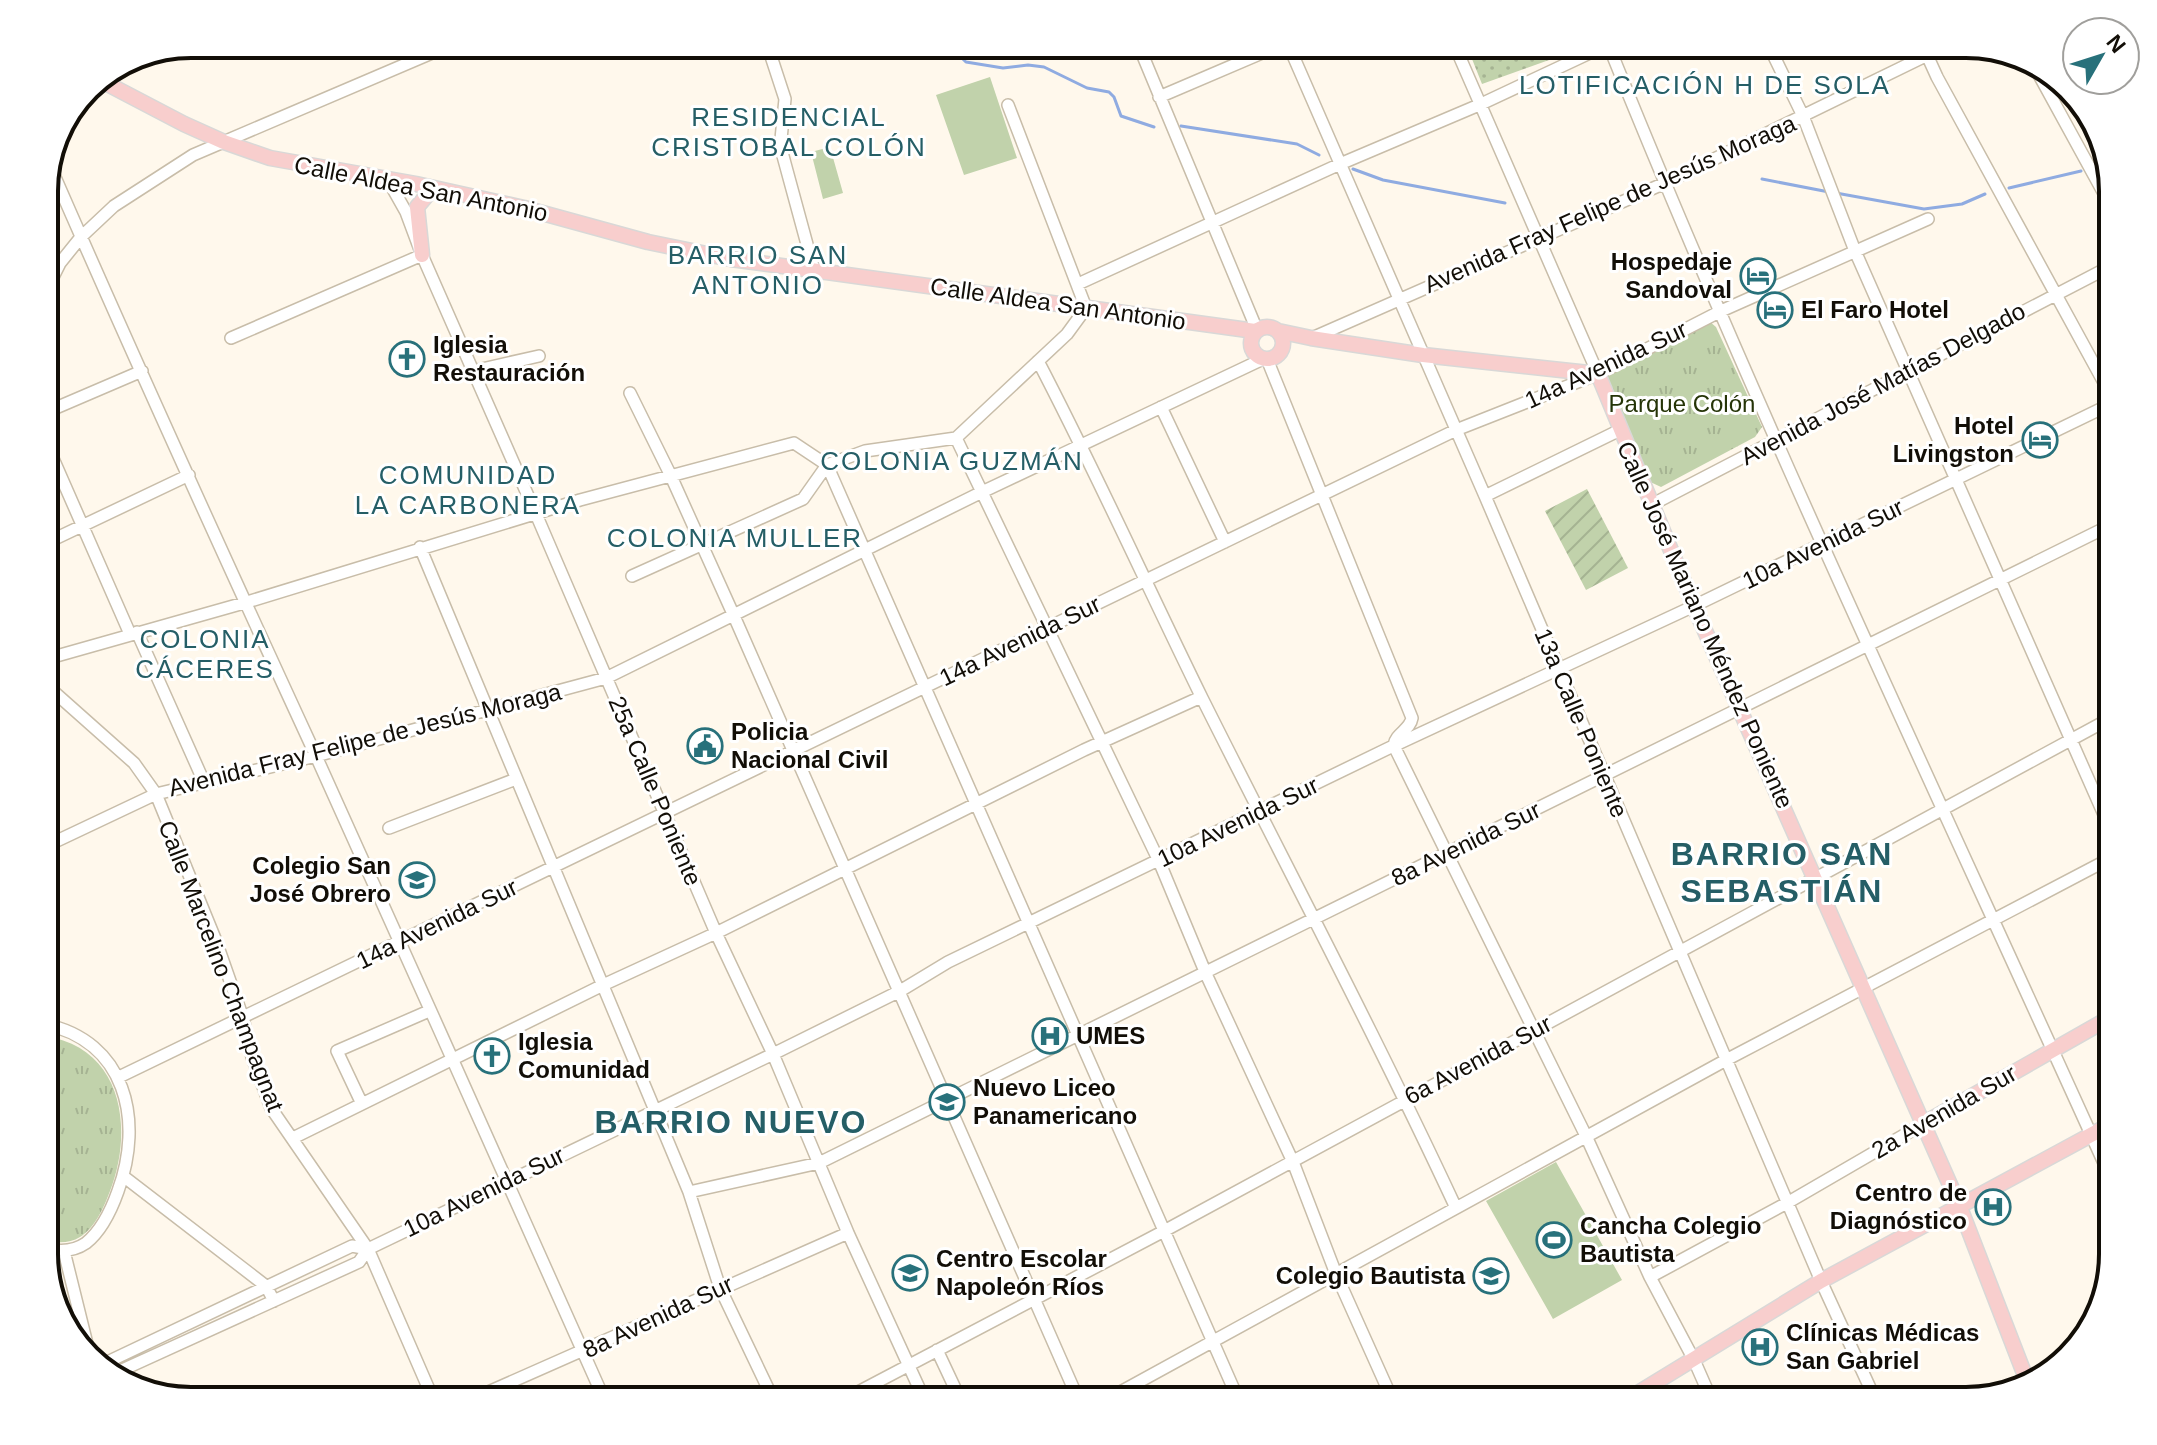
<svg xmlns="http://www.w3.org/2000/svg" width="2157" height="1445" font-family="Helvetica,sans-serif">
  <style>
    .grass { fill: url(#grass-dots) }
    .park { fill: url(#park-tufts) }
    .garden { fill: url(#garden-furrows) }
    .pitch { fill: #c1d2ab }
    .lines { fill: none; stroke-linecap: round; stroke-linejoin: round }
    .stream { stroke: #8fabe1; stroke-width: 3 }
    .minor-casing { stroke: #c8bda9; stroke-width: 14 }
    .major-casing { stroke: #d9d8d7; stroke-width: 17 }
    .minor { stroke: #fff; stroke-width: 11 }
    .major { stroke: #f8cecd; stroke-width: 14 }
    .labels { text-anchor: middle; stroke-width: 6; stroke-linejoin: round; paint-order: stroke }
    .street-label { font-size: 24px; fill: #120e07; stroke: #fff }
    .poi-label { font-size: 24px; font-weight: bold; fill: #120e07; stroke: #fff; text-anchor: start }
    .park-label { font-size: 24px; fill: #253407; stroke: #fff }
    .neighbourhood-label { font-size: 26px; letter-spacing: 2px; fill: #255e66; stroke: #fff }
    .district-label { font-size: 32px; font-weight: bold; letter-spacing: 2px; fill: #255e66; stroke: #fff }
    .rim { fill: none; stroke: #120e07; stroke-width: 4 }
  </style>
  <defs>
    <pattern id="grass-dots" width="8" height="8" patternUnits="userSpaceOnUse" patternTransform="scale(2)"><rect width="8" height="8" fill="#c1d2ab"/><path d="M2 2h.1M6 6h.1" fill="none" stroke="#a5b392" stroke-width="1.8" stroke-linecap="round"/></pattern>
    <pattern id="park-tufts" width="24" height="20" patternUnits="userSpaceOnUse" patternTransform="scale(2)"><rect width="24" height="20" fill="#c1d2ab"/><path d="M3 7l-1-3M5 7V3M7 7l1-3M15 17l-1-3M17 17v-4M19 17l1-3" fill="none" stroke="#a5b392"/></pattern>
    <pattern id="garden-furrows" width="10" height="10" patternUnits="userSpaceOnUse" patternTransform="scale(2)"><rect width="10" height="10" fill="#c1d2ab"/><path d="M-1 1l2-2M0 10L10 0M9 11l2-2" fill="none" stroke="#a5b392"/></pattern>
  </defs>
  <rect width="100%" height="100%" fill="#fff8ec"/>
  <path class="grass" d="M1466 44H1542L1549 60 1482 84Z"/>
  <path class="park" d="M1709 321 1716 327 1762 427 1755 437 1661 487 1646 480 1602 378Z
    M44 1036C123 1047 134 1129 110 1191 104 1207 95 1228 80 1237 69 1244 56 1243 44 1240Z"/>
  <path class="garden" d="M1587 489 1628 568 1586 590 1545 511Z"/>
  <path class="pitch" d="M990 77 1017 158 964 175 936 95Z
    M830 147 843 193 823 199 811 152Z
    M1556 1162 1622 1280 1553 1319 1486 1201Z"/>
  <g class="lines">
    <path class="stream" d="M947 44 966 62 1003 68 1028 65 1044 67 1087 88 1109 92 1114 97 1121 116 1154 127
      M1181 126 1297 144 1319 155
      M2098 166 2107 163
      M1353 169 1383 180 1505 203
      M1762 179 1829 192
      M2009 188 2081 171
      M1836 193 1924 209 1962 204 1985 194"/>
    <defs>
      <path id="minor" d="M767 44 785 99 781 139 783 156 814 270
        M1138 44 1257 330
        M1288 44 1485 496 1821 1281 1876 1401
        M1454 44 1598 374
        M1608 44C1763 429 1942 804 2113 1183
        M1768 44 1803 116 1855 251 2113 835
        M1922 44 1937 77 2113 399
        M2033 64 2113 210
        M1159 97 1283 44
        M51 168C137 365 226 561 316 756 414 970 508 1187 605 1401
        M388 180 406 212 422 255 536 514 716 933 773 1054 848 1233 925 1401
        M1078 284 1340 164 1479 105 1609 44
        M44 295 60 263 81 237 114 206 193 155 453 44
        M231 338 422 255
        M1312 338 1665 183 1950 44
        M1267 359 1412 718C1410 730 1396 733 1394 745
        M1038 361C1096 472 1147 586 1202 698 1287 868 1376 1036 1456 1208
        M473 371 539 356
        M630 393 670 474 734 616 1079 1401
        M1161 407 1225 542
        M44 413 142 371
        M44 438 130 634
        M956 438 1159 861 1206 974 1293 1162 1336 1274 1393 1401
        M827 465 1239 1401
        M827 465 865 451 956 438 1067 334 1086 308 1008 105
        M1485 496 1620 430
        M1653 504 2113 265
        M44 544 189 475
        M420 547 689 1192 720 1288 774 1401
        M632 576 803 499 827 465
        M137 632 204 782
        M44 663 53 657 244 603 580 500 794 443 827 465
        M44 683 134 763 156 794 216 941 243 1018 252 1057 271 1108 368 1249 434 1401
        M1394 746 1586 1136 1650 1277 1694 1360 1712 1401
        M389 828 516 779
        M44 847 156 794 316 756 606 678 982 492 1263 359
        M44 1024C126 1041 144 1120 118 1191 112 1208 101 1231 86 1243 73 1252 59 1252 44 1248
        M119 1077 1456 430 1598 374 1721 311 1928 219
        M362 1104 337 1051 429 1011
        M293 1138 603 985 716 933 1084 750 1201 697
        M123 1176 266 1286 274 1301
        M689 1192 819 1163 2113 524
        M64 1251 90 1356
        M1650 1277 1787 1203 1923 1124
        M937 1350 961 1401
        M99 1366 352 1246 368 1249
        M109 1376 359 1262 368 1249 773 1054 900 991 948 962 1389 748 1694 606 2113 403
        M468 1401 848 1233
        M841 1401 1164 1231 2113 717
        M1104 1401 1726 1060 2113 857"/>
      <path id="major" d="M98 79 184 124 224 142 270 158 416 184 524 208 648 242 731 259 1255 331
        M422 255 417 207 428 194 441 190
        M1251 343a16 16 0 1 1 32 0a16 16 0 1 1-32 0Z
        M1278 331 1311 338 1423 355 1598 374 1694 606 1959 1205 2029 1386
        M1923 1124 2113 1016
        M1625 1401 1821 1281 2113 1123"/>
    </defs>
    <use href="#minor" class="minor-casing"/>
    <use href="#major" class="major-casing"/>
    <use href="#minor" class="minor"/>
    <use href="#major" class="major"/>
  </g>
  <defs>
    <symbol id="hotel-ring" viewBox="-11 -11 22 22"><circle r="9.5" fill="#fff" stroke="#28717b" stroke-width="1.5"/><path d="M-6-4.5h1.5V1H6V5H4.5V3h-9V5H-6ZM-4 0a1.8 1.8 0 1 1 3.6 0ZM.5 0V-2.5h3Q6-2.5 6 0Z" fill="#28717b"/></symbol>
    <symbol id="church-ring" viewBox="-11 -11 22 22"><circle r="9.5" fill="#fff" stroke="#28717b" stroke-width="1.5"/><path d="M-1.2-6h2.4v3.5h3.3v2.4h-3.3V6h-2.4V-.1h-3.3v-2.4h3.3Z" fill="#28717b"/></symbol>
    <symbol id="civic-ring" viewBox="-11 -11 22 22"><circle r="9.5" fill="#fff" stroke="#28717b" stroke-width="1.5"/><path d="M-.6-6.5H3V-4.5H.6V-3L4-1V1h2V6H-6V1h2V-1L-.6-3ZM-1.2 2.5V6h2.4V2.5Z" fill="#28717b"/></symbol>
    <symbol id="school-ring" viewBox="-11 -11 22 22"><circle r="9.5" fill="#fff" stroke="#28717b" stroke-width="1.5"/><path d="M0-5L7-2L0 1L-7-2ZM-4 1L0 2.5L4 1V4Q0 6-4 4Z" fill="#28717b"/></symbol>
    <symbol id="hospital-ring" viewBox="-11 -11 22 22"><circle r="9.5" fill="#fff" stroke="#28717b" stroke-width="1.5"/><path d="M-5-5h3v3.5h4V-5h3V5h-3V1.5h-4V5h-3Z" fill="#28717b"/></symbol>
    <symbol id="stadium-ring" viewBox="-11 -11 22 22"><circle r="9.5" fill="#fff" stroke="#28717b" stroke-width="1.5"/><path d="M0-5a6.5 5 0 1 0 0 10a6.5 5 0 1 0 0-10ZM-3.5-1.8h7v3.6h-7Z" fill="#28717b"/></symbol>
  </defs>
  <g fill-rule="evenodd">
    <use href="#hotel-ring" x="1738" y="256" width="40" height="40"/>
    <use href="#hotel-ring" x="1755" y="290" width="40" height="40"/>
    <use href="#church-ring" x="387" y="339" width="40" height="40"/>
    <use href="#hotel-ring" x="2020" y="420" width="40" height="40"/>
    <use href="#civic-ring" x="685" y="726" width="40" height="40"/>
    <use href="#school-ring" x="397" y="860" width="40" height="40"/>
    <use href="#hospital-ring" x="1030" y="1016" width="40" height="40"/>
    <use href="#church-ring" x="472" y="1036" width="40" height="40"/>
    <use href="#school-ring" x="927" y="1082" width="40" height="40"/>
    <use href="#hospital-ring" x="1973" y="1187" width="40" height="40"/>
    <use href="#stadium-ring" x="1534" y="1220" width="40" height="40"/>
    <use href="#school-ring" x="890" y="1253" width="40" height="40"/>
    <use href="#school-ring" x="1471" y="1256" width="40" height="40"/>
    <use href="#hospital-ring" x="1740" y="1327" width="40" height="40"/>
  </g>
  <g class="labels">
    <g class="street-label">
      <text transform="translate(421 189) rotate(11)" y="8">Calle Aldea San Antonio</text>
      <text transform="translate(1610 204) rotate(-24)" y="8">Avenida Fray Felipe de Jesús Moraga</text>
      <text transform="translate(1058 304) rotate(8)" y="8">Calle Aldea San Antonio</text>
      <text transform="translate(1606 365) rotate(-25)" y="8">14a Avenida Sur</text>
      <text transform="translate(1883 384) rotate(-28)" y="8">Avenida José Matías Delgado</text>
      <text transform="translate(1823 544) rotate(-26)" y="8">10a Avenida Sur</text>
      <text transform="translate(1705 625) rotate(66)" y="8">Calle José Mariano Méndez Poniente</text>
      <text transform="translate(1020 641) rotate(-26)" y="8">14a Avenida Sur</text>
      <text transform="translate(1581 723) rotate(67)" y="8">13a Calle Poniente</text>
      <text transform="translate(365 740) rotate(-14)" y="8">Avenida Fray Felipe de Jesús Moraga</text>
      <text transform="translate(655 791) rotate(67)" y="8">25a Calle Poniente</text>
      <text transform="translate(1238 822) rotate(-26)" y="8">10a Avenida Sur</text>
      <text transform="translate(1466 844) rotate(-26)" y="8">8a Avenida Sur</text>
      <text transform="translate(437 924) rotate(-26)" y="8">14a Avenida Sur</text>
      <text transform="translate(221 966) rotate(69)" y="8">Calle Marcelino Champagnat</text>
      <text transform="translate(1478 1060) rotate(-28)" y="8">6a Avenida Sur</text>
      <text transform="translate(1944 1112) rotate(-30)" y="8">2a Avenida Sur</text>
      <text transform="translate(484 1192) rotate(-26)" y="8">10a Avenida Sur</text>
      <text transform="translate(658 1317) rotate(-25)" y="8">8a Avenida Sur</text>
    </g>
    <g class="poi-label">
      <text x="1732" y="270" text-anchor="end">Hospedaje<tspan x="1732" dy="28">Sandoval</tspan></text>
      <text x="1801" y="318">El Faro Hotel</text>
      <text x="433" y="353">Iglesia<tspan x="433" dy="28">Restauración</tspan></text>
      <text x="2014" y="434" text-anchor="end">Hotel<tspan x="2014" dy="28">Livingston</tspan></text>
      <text x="731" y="740">Policia<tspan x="731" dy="28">Nacional Civil</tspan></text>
      <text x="391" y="874" text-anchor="end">Colegio San<tspan x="391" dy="28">José Obrero</tspan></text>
      <text x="1076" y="1044">UMES</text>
      <text x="518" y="1050">Iglesia<tspan x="518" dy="28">Comunidad</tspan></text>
      <text x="973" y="1096">Nuevo Liceo<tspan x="973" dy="28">Panamericano</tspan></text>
      <text x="1967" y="1201" text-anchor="end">Centro de<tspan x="1967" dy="28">Diagnóstico</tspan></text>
      <text x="1580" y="1234">Cancha Colegio<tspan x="1580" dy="28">Bautista</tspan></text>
      <text x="936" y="1267">Centro Escolar<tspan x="936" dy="28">Napoleón Ríos</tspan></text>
      <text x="1465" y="1284" text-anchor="end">Colegio Bautista</text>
      <text x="1786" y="1341">Clínicas Médicas<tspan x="1786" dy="28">San Gabriel</tspan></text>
    </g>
    <g class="park-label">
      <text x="1682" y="412">Parque Colón</text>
    </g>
    <g class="neighbourhood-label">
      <text x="1705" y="94">LOTIFICACIÓN H DE SOLA</text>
      <text x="789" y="126">RESIDENCIAL<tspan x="789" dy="30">CRISTOBAL COLÓN</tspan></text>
      <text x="758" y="264">BARRIO SAN<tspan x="758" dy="30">ANTONIO</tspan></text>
      <text x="952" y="470">COLONIA GUZMÁN</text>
      <text x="468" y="484">COMUNIDAD<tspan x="468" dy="30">LA CARBONERA</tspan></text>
      <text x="735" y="547">COLONIA MULLER</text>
      <text x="205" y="648">COLONIA<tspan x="205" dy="30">CÁCERES</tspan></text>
    </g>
    <g class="district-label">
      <text x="1782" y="865">BARRIO SAN<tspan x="1782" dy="37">SEBASTIÁN</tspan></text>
      <text x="731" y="1133">BARRIO NUEVO</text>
    </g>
  </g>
  <path d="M0 0H2157V1445H0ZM191 58H1966A133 133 0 0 1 2099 191V1254A133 133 0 0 1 1966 1387H191A133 133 0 0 1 58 1254V191A133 133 0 0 1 191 58Z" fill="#fff" fill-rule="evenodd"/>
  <path class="rim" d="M191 58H1966A133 133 0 0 1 2099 191V1254A133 133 0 0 1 1966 1387H191A133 133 0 0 1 58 1254V191A133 133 0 0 1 191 58Z"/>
  <g transform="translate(2101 56) rotate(51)"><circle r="38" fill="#ffffff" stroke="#a09f9c" stroke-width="2"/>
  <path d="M0-6L14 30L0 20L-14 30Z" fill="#28717b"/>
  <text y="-12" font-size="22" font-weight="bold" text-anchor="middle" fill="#120e07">N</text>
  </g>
</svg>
